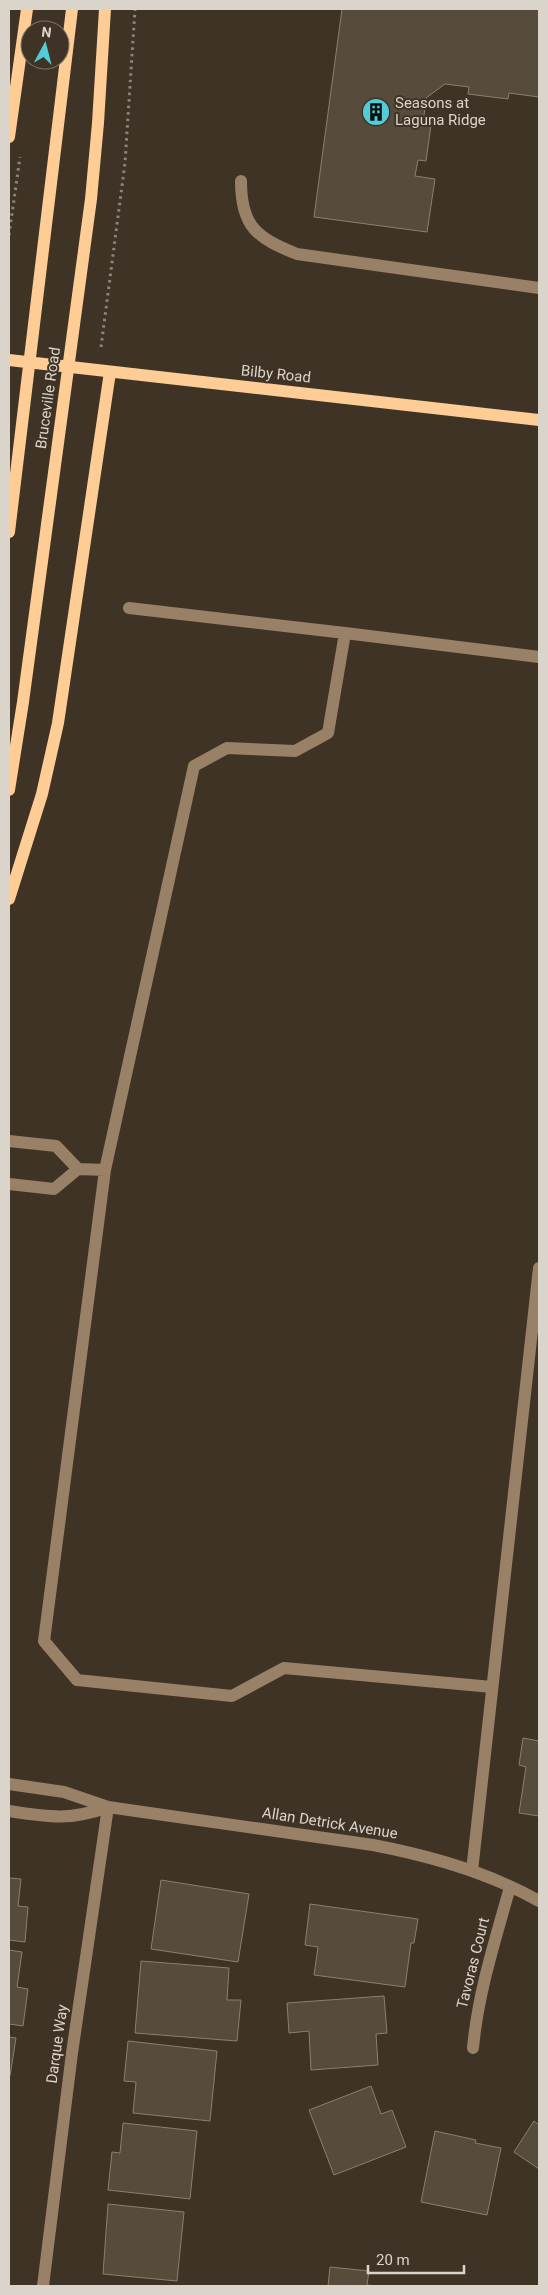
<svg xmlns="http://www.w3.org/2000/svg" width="548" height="2295" font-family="Roboto,sans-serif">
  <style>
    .building { fill: #574b3c; stroke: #8d7f6f }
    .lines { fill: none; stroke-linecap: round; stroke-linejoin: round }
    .path { stroke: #8e8479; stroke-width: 3; stroke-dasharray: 2.5 4; stroke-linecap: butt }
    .minor { stroke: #998167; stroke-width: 12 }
    .major { stroke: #fdcd95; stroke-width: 12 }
    .labels { text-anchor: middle; stroke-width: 4; stroke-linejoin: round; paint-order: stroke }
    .poi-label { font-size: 15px; fill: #dbd4cb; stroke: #3f3325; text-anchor: start }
    .street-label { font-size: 15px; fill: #dbd4cb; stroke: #3f3325 }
  </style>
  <rect width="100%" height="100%" fill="#3f3325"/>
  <path class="building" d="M342 9H539V97L509 93 508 99 468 94 469 87 445 84 426 98 423 124 431 125 426 161 418 160 415 176 435 179 427 232 314 217Z
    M523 1738 539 1741V1816L519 1813 526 1767 519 1765Z
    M9 1878 21 1879 18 1906 28 1907 25 1942 9 1940Z
    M161 1880 249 1894 238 1962 151 1949Z
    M310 1904 418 1919 414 1943H411L405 1987 314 1975 318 1947 305 1945Z
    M9 1950 22 1952 17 1987 28 1989 23 2026 9 2024Z
    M141 1961 229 1968 227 2000H241L237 2041 135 2033Z
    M384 1996 387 2033 376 2034 378 2065 311 2070 309 2031 289 2033 287 2003Z
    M9 2037 16 2038 10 2076H9Z
    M128 2041 217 2051 210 2121 133 2113 136 2082 124 2081Z
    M371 2086 381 2114 392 2110 406 2147 334 2175 309 2110Z
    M534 2121 539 2125V2169L514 2152Z
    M123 2123 197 2131 190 2199 108 2190 112 2152 120 2153Z
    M435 2131 476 2140 475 2143 501 2148 487 2215 421 2202Z
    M108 2204 184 2212 177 2281 103 2274Z
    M330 2267 369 2271 367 2285 378 2286H328Z"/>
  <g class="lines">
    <path class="path" d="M9 235 20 157
      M101 347 125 163 135 9"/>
    <path class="minor" d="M241 181C241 227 257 238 297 254L539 288
      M129 608 345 633
      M9 1141 56 1146 78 1169 54 1189 9 1184
      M78 1169 105 1170 194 766 227 748 295 751 328 733 345 633 539 657
      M105 1170 44 1641 77 1680 232 1696 284 1668 492 1687
      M9 1784 64 1792 108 1807 373 1845C431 1856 488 1872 539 1901
      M9 1811C48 1817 70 1821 108 1807
      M472 1871 539 1268
      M473 2048C478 1993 495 1941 510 1887
      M43 2286 72 2053 108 1807"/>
    <path class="major" d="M9 137 27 9
      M9 360 539 420
      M9 532 72 9
      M9 790 23 702 91 199 98 123 105 9
      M9 899 42 794 58 723 110 372"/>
  </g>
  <defs>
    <symbol id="building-disc" viewBox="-11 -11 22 22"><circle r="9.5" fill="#52ccd6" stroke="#3f3325"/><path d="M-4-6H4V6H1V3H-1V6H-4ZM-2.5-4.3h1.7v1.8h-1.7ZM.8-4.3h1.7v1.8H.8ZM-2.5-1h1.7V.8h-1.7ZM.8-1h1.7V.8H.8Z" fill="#111"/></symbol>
  </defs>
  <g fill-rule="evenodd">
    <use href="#building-disc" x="360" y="96" width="32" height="32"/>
  </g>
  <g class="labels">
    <g class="poi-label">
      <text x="395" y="108">Seasons at<tspan x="395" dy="17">Laguna Ridge</tspan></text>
    </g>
    <g class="street-label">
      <text transform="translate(276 374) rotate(6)" y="5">Bilby Road</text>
      <text transform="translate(48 398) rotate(-82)" y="5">Bruceville Road</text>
      <text transform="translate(330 1823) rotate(9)" y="5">Allan Detrick Avenue</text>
      <text transform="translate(473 1963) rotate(-76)" y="5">Tavoras Court</text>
      <text transform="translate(57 2044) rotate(-82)" y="5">Darque Way</text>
    </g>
  </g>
  <rect width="548" height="2295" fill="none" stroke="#dbd4cb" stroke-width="20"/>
  <g transform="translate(45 45) rotate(7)"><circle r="24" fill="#3f3325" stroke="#7d7367"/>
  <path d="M0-4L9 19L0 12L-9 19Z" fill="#52ccd6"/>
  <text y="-8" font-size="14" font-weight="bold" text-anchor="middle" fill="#dbd4cb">N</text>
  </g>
  <path d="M368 2265v8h96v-8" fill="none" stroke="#dbd4cb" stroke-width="2.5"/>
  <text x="376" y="2265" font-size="15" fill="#dbd4cb" stroke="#3f3325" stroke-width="4" paint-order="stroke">20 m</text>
</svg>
